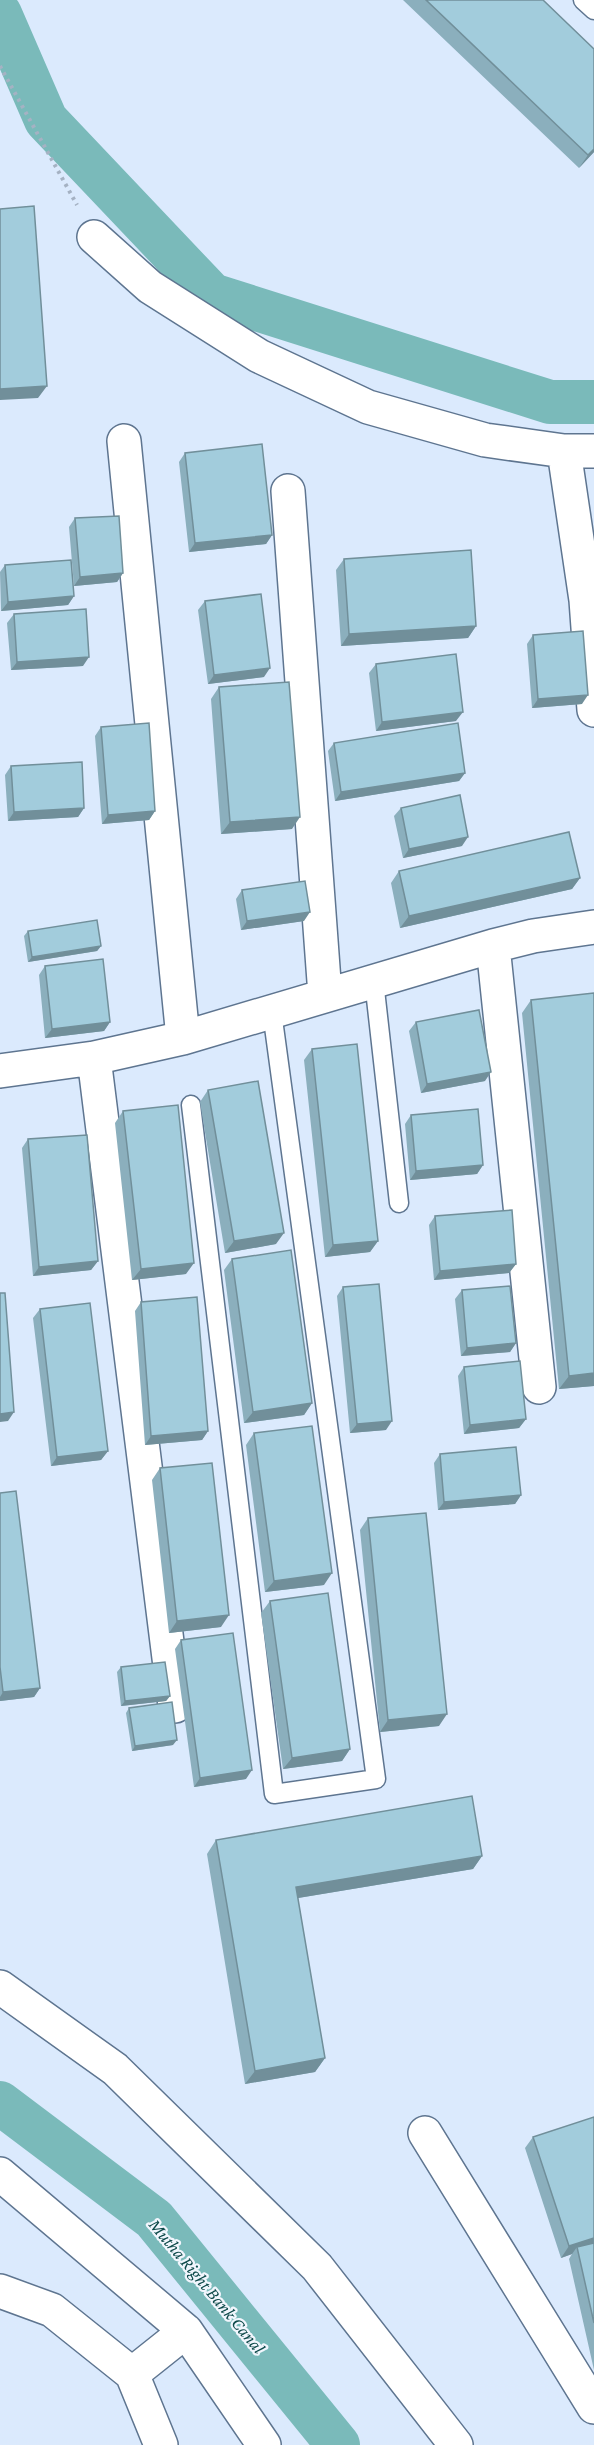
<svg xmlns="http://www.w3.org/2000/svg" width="594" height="2445" font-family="'Crimson Pro',serif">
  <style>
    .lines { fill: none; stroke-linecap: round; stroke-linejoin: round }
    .canal { stroke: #7ababa; stroke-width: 44 }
    .lane-casing { stroke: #5e7590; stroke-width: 21 }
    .street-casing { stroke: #5e7590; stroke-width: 36 }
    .path { stroke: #a5b2c3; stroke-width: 4; stroke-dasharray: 3 4.5; stroke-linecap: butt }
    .lane { stroke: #fff; stroke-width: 18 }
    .street { stroke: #fff; stroke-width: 33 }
    .wall { fill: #8bafbd }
    .shaded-wall { fill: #718f9a }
    .building { fill: #a2ccdc; stroke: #718f9a; stroke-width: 1.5 }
    .labels { text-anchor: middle; stroke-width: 4.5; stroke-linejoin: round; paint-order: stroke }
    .water-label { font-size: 18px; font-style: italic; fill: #0d4949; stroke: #f1f6fd }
  </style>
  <rect width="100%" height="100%" fill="#dbeafd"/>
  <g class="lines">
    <path class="canal" d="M0 14 46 120 212 295 550 402H594
      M0 2103 154 2219 338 2445"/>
    <defs>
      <path id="lane" d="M583 0 594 10
        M374 981 399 1203
        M191 1105 274 1794 376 1779 272 1012"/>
      <path id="street" d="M94 237 150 287 259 356 368 407 485 440 564 451H594
        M124 441 183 1038
        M564 451 586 600 594 710
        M288 491 325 995
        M493 946 539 1387
        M94 1058 175 1706
        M0 1071 94 1058 183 1038 493 946 533 936 594 927
        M0 1987 115 2069 317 2267 456 2445
        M425 2133 594 2407
        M0 2174 186 2331 264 2445
        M0 2291 52 2310 132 2374 161 2445
        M132 2374 186 2331"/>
    </defs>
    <use href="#lane" class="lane-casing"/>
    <use href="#street" class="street-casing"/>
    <path class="path" d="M0 66 77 205"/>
    <use href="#lane" class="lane"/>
    <use href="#street" class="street"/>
  </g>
  <path class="wall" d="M403 0H543L594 152 579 168Z
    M185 453 272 535 266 544 189 552 179 462Z
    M75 518 123 573 117 582 74 586 69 527Z
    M344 559 476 626 468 638 341 646 336 570Z
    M5 565 74 596 68 605 1 611 0 572Z
    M205 601 264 677 208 684 198 610Z
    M14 614 83 666 11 670 7 623Z
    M533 635 582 704 532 708 527 644Z
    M376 664 456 721 376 731 369 673Z
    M219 687 292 829 221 834 211 699Z
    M101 727 155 811 149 820 102 824 95 736Z
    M334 743 465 773 459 781 335 801 328 751Z
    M11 766 84 808 78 817 8 821 5 775Z
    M401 808 462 846 403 858 394 816Z
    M399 871 580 878 572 889 400 928 391 883Z
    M242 890 304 921 241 930 236 899Z
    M28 931 101 946 97 951 28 962 24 936Z
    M45 966 110 1022 104 1031 45 1038 39 975Z
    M531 1000 594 1386 559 1389 522 1013Z
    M416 1022 485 1081 421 1093 409 1031Z
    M312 1049 378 1241 370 1252 325 1257 304 1060Z
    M208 1090 276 1244 225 1253 200 1102Z
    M123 1111 186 1274 132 1280 115 1123Z
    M411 1115 483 1165 477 1174 410 1180 405 1124Z
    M28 1139 98 1261 91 1270 33 1276 22 1148Z
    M435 1216 516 1264 509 1273 434 1280 429 1225Z
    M232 1259 312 1403 304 1415 244 1423 224 1270Z
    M343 1287 386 1430 350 1433 337 1296Z
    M462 1290 516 1343 510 1352 461 1356 455 1299Z
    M141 1302 208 1431 202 1440 145 1445 135 1311Z
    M40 1309 108 1451 101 1460 51 1466 33 1318Z
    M464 1367 526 1419 519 1428 464 1434 458 1376Z
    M254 1433 324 1585 265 1592 246 1445Z
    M440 1454 521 1495 515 1504 438 1510 434 1463Z
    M160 1468 221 1627 169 1633 152 1480Z
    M0 1493 40 1688 34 1697 0 1701Z
    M368 1518 439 1726 380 1732 360 1530Z
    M270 1601 350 1749 342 1761 283 1769 261 1613Z
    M181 1640 246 1779 194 1787 175 1649Z
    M121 1667 170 1696 166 1701 121 1706 117 1672Z
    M129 1708 173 1745 132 1751 126 1713Z
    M216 1840 482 1856 473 1869 298 1898 325 2058 315 2072 245 2084 207 1854Z
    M594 2117V2370L569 2259 572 2254 561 2258 525 2148 533 2137Z"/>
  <path class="shaded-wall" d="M594 149V152L579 168 588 155Z
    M47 386 38 398 0 400V389Z
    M272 535 266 544 189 552 195 543Z
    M123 573 117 582 74 586 80 577Z
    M74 596 68 605 1 611 8 602Z
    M476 626 468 638 341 646 349 634Z
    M89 657 83 666 11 670 17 662Z
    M270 668 264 677 208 684 214 675Z
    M588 695 582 704 532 708 538 699Z
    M463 712 456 721 376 731 382 722Z
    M465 773 459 781 335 801 341 792Z
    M84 808 78 817 8 821 14 812Z
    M155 811 149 820 102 824 108 815Z
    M300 817 292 829 221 834 230 822Z
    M468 837 462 846 403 858 409 849Z
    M580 878 572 889 400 928 409 916Z
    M310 912 304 921 241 930 247 921Z
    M101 946 97 951 28 962 32 957Z
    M110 1022 104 1031 45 1038 52 1029Z
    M491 1072 485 1081 421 1093 427 1084Z
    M483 1165 477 1174 410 1180 416 1171Z
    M284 1233 276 1244 225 1253 234 1241Z
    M378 1241 370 1252 325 1257 333 1245Z
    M98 1261 91 1270 33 1276 39 1267Z
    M194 1263 186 1274 132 1280 141 1269Z
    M516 1264 509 1273 434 1280 440 1271Z
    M516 1343 510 1352 461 1356 467 1348Z
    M594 1373V1386L559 1389 569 1376Z
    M312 1403 304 1415 244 1423 253 1412Z
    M14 1412 8 1421 0 1422V1414Z
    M526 1419 519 1428 464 1434 470 1425Z
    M392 1421 386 1430 350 1433 357 1424Z
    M208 1431 202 1440 145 1445 151 1436Z
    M108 1451 101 1460 51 1466 57 1457Z
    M521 1495 515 1504 438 1510 444 1502Z
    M332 1573 324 1585 265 1592 274 1581Z
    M229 1615 221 1627 169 1633 177 1621Z
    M40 1688 34 1697 0 1701V1697L3 1692Z
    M170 1696 166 1701 121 1706 125 1701Z
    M447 1714 439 1726 380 1732 388 1720Z
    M177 1740 173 1745 132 1751 135 1746Z
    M350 1749 342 1761 283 1769 292 1758Z
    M252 1770 246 1779 194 1787 200 1778Z
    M482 1856 473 1869 286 1900 296 1887Z
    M325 2058 315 2072 245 2084 255 2071Z
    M594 2238V2247H577L572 2254 561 2258 569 2246Z"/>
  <path class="building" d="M426 0H543L594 49V149L588 155Z
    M34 206 47 386 0 389V209Z
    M262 444 272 535 195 543 185 453Z
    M119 516 123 573 80 577 75 518Z
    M471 550 476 626 349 634 344 559Z
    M71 560 74 596 8 602 5 565Z
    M261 594 270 668 214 675 205 601Z
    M86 609 89 657 17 662 14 614Z
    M583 631 588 695 538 699 533 635Z
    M456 654 463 712 382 722 376 664Z
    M289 682 300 817 230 822 219 687Z
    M149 723 155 811 108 815 101 727Z
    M458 723 465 773 341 792 334 743Z
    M82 762 84 808 14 812 11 766Z
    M460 795 468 837 409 849 401 808Z
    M569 832 580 878 409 916 399 871Z
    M305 881 310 912 247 921 242 890Z
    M97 920 101 946 32 957 28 931Z
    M103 959 110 1022 52 1029 45 966Z
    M594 993V1373L569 1376 531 1000Z
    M479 1010 491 1072 427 1084 416 1022Z
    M357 1044 378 1241 333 1245 312 1049Z
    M258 1081 284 1233 234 1241 208 1090Z
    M178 1105 194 1263 141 1269 123 1111Z
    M478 1109 483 1165 416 1171 411 1115Z
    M87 1135 98 1261 39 1267 28 1139Z
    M512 1210 516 1264 440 1271 435 1216Z
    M291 1250 312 1403 253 1412 232 1259Z
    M379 1284 392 1421 357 1424 343 1287Z
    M510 1286 516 1343 467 1348 462 1290Z
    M0 1293H5L14 1412 0 1414Z
    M197 1297 208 1431 151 1436 141 1302Z
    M90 1303 108 1451 57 1457 40 1309Z
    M520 1361 526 1419 470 1425 464 1367Z
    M312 1426 332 1573 274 1581 254 1433Z
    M516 1447 521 1495 444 1502 440 1454Z
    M212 1463 229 1615 177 1621 160 1468Z
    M16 1491 40 1688 3 1692 0 1667V1493Z
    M426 1513 447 1714 388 1720 368 1518Z
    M328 1593 350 1749 292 1758 270 1601Z
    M233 1633 252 1770 200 1778 181 1640Z
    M165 1662 170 1696 125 1701 121 1667Z
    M172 1702 177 1740 135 1746 129 1708Z
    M472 1796 482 1856 296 1887 325 2058 255 2071 216 1840Z
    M594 2117V2238L569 2246 533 2137Z
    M594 2243V2323L577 2247Z"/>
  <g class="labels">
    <g class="water-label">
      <text transform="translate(207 2286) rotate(50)" y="6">Mutha Right Bank Canal</text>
    </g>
  </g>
</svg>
